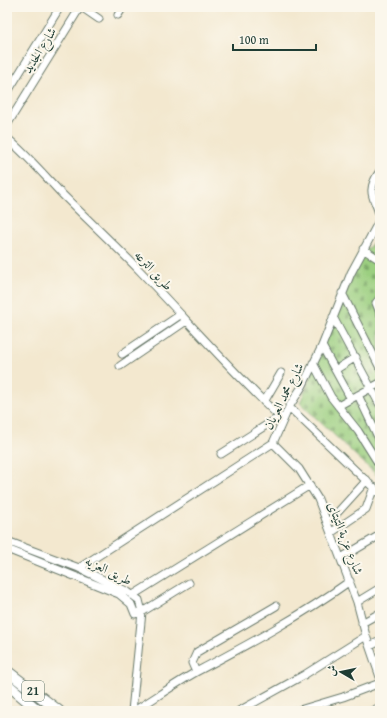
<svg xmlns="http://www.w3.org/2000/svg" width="387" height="718" font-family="'Gentium Book Plus',Amiri,serif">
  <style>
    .cemetery { fill: url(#cemetery-stones); stroke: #5d865a }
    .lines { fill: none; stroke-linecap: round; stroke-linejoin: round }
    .minor-casing { stroke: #69796a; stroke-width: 9 }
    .highway-casing { stroke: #69796a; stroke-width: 12 }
    .minor { stroke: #fff; stroke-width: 7 }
    .highway { stroke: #fff; stroke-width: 10 }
    .labels { text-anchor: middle; stroke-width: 4; stroke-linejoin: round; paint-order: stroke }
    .shield { fill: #fbf7ec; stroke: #61756b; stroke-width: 1 }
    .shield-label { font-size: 12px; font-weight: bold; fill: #1f3d34 }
    .street-label { font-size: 13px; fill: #1f3d34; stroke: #fbf7ec }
  </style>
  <defs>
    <pattern id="cemetery-stones" width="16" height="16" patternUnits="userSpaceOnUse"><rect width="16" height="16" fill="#9bcf80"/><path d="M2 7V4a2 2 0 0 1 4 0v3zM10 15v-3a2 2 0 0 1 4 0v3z" fill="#7ea96a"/></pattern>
  </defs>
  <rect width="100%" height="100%" fill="#fbf7ec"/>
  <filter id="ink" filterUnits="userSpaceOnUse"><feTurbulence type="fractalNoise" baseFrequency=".025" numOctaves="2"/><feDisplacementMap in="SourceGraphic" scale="8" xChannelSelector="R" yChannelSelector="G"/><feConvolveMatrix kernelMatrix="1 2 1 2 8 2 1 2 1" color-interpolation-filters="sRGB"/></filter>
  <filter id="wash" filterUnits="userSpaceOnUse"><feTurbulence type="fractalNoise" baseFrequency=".012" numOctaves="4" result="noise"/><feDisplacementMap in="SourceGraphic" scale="16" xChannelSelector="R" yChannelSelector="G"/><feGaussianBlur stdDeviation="0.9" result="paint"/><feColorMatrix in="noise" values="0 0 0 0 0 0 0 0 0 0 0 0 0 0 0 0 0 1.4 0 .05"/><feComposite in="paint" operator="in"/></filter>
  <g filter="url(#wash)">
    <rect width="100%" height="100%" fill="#f3e8cf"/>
    <path class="cemetery" d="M373 242 380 246V478L300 403 351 280 365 252Z"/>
  </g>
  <g filter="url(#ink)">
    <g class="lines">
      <defs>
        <path id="minor" d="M118 15 123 7
          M7 93 60 7
          M7 125 79 9 83 8 99 19
          M7 138C27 155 44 175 62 194 88 220 115 245 140 271 188 321 233 373 283 420
          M363 249 380 260
          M342 293 380 368
          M380 298 376 303 380 313
          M333 317 380 405
          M322 346 351 399
          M122 354 180 315
          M313 363 331 397 358 431 380 466
          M120 366 186 321
          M335 370 356 357
          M358 395 380 441
          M264 402 281 373
          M338 406 380 383
          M289 407 380 494
          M273 443 299 469 318 499 357 602 366 636 380 677
          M221 454 279 417
          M328 523 367 480
          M332 532 366 509 374 487
          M7 541 79 568 128 592 139 600 142 612 132 711
          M7 549 119 594 131 604 135 614 142 612 189 583
          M341 558 380 535
          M79 568 273 443 289 407 303 385 322 346 351 273 378 223C384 203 360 198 380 171
          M133 595 310 485
          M357 602 380 588
          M362 623 380 613
          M370 646 380 641
          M196 672 192 663 197 652 276 606
          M134 711C155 698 175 684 196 672 249 644 301 616 350 581
          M239 711 304 675 366 636
          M296 711 343 697 380 683
          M372 711 380 707"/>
        <path id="highway" d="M7 671 59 711
          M7 684 39 711"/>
      </defs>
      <use href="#minor" class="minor-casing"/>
      <use href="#highway" class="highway-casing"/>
      <use href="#minor" class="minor"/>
      <use href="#highway" class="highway"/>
    </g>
  </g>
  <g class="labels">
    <rect class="shield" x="22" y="681" width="22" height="20" rx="3"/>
    <g class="shield-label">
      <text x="33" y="695">21</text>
    </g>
    <g class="street-label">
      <text transform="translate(39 50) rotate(-58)" y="5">شارع الجديد</text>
      <text transform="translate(154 270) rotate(47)" y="5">طريق الترعه</text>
      <text transform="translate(283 396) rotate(-63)" y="5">شارع محمد العريان</text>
      <text transform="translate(346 538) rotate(69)" y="5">شارع عزبة التيتاى</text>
      <text transform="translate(109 570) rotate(26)" y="5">طريق العزيه</text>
    </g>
  </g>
  <rect width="387" height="718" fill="none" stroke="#fbf7ec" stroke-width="24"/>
  <g transform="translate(341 672) rotate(279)" stroke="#fbf7ec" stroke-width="3" paint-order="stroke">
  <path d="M0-3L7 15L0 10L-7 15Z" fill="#1f3d34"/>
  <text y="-6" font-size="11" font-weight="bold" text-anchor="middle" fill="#1f3d34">ش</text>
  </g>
  <path d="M233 44v6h83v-6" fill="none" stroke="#1f3d34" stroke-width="2"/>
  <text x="239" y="44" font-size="12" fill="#1f3d34" stroke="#fbf7ec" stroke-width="3" paint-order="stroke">100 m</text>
</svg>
